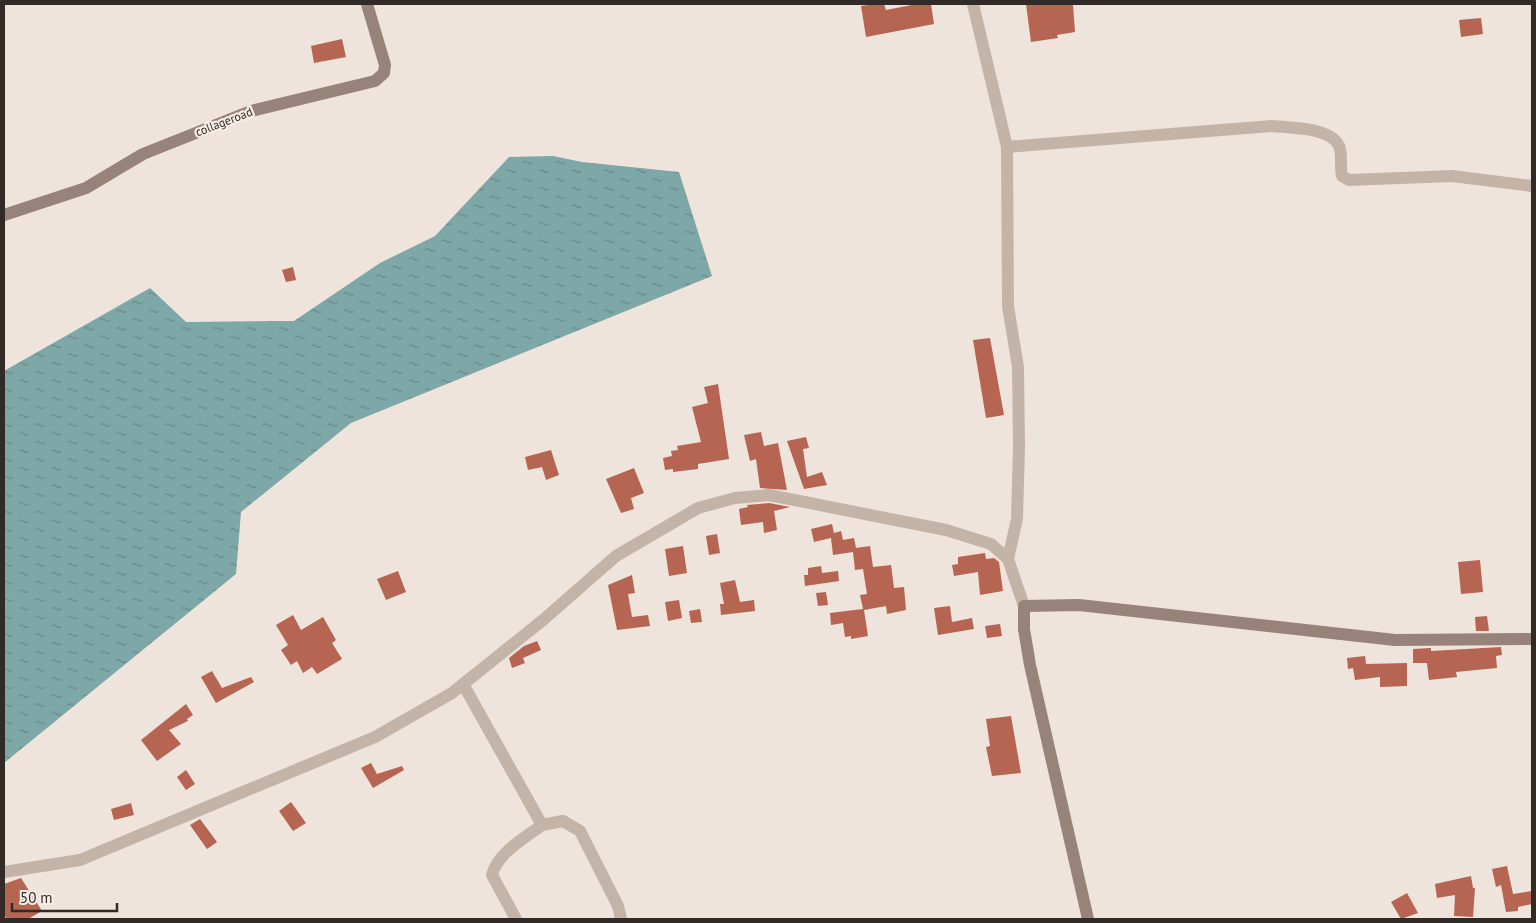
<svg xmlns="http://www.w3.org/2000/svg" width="1536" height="923" font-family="'PT Sans',sans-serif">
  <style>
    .water { fill: url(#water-ripples) }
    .building { fill: #b56551 }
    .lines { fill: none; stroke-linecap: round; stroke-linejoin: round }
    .street { stroke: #c4b4a8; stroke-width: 12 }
    .secondary { stroke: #97837a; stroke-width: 12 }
    .labels { text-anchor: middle; stroke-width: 4.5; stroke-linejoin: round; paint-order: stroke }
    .street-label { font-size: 12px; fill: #322a27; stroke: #f6eee6 }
  </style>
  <defs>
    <pattern id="water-ripples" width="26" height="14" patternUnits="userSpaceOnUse" patternTransform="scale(1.25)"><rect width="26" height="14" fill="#7ea7a7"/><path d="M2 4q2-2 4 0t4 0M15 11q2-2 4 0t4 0" fill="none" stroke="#688888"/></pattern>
  </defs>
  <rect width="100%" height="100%" fill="#eee4db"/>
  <path class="water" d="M553 156 582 162 679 172 712 276 351 423 241 512 236 574 4 763V371L150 288 186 322 294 321 380 263 435 236 509 157Z"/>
  <path class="building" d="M876 4H884L886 10 917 4H931L934 24 866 37 861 6Z
    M1026 4H1073L1075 32 1057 35 1058 38 1031 42Z
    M1481 18 1483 34 1461 37 1459 20Z
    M342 39 346 57 314 63 311 46Z
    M293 267 296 280 286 282 282 270Z
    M990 338 1004 415 986 418 973 340Z
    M718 384 729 459 698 464V469L673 472V469L665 470 663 458 672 456 671 451 678 450 677 446 701 442 692 407 708 403 704 387Z
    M761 432 764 446 778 443 787 490 760 488 756 459 750 461 744 435Z
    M806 437 809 448 803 449 807 477 822 472 827 485 804 489 787 441Z
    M551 450 559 475 546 480 542 467 528 470 525 457Z
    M634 468 644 493 631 498 634 509 621 513 606 479Z
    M769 503 790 507 774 511 777 530 764 533 763 522 741 525 739 509 748 507 747 505Z
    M832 524 834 533 841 531 843 540 854 538 856 548 870 546 873 567 891 565 894 588 904 587 906 610 887 614 886 606 864 610 868 636 851 639V636L845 637 843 623 831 625 830 613 863 609 860 595 867 594 863 569 855 570 853 552 833 555 831 538 814 542 811 529Z
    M717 534 720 553 709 555 706 536Z
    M683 546 687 573 669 576 665 549Z
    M985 553 986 559 994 558 999 562 1003 591 980 595 978 572 954 576 952 565 958 564V557Z
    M1480 560 1483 592 1461 594 1458 562Z
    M821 566 822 573 838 571 839 581 805 586 804 575H808V568Z
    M398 571 406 592 386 600 377 579Z
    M632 575 635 593 628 594 632 617 648 615 650 626 617 630 608 585Z
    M735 580 740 602 754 600 755 611 721 615 720 604H724L720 583Z
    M826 592 828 605 818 606 816 593Z
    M679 600 682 618 668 621 665 602Z
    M950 606 952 622 972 618 974 629 938 635 934 608Z
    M700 609 702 622 691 623 689 611Z
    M293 615 301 630 323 617 336 640 332 643 342 659 317 674 312 667 303 673 297 661 291 665 281 650 288 645 276 625Z
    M1487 616 1489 631H1476L1475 617Z
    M1000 624 1002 636 987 638 985 626Z
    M537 641 541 650 523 658 525 663 512 668 509 658 524 646Z
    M1501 647 1502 655 1496 656 1497 668 1456 672 1457 677 1429 680 1427 663H1413V649L1431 648V651Z
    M1365 656 1366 664 1407 663V686L1380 687V677L1355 680 1353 668 1348 669 1347 658Z
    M212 671 222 688 251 677 254 682 216 703 201 677Z
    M186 704 193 715 187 719 188 721 169 730 181 744 157 761 141 740Z
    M1011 716 1021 773 992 776 986 747 990 746 986 719Z
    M371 763 377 774 402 766 404 770 373 788 361 768Z
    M186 770 195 784 186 790 177 777Z
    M291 802 306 823 293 831 279 811Z
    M131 803 134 815 114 820 111 809Z
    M200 819 217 842 207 849 190 825Z
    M1507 866 1513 894 1532 891V904L1518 907V911L1506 912 1501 885 1496 887 1492 869Z
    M1471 876 1473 888H1475L1473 917 1454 916 1455 895 1437 898 1435 884Z
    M21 878 42 911 28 919H7L4 915V884Z
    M1407 893 1418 913 1401 919 1391 902Z"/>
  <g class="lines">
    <path class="street" d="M973 4 1007 147
      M1008 559 1017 519 1019 446 1018 367 1008 306 1007 147 1272 126C1290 128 1335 127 1340 149 1342 157 1340 167 1342 176L1349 180 1452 176 1532 186
      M463 684 542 825C525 838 498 852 492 875L516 919
      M542 825 563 821 580 831 618 906 621 919
      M4 872 80 860 375 737 452 693 543 620 616 556 698 508 735 498 769 495 946 530 991 544 1008 559 1024 606"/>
    <path class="secondary" d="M4 215 86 188 143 154 251 111 375 81 384 73 385 65 367 4
      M1088 919 1030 665 1024 629V606L1079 605 1395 640 1532 639"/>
  </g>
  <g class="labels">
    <g class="street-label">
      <text transform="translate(224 122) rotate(-21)" y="4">collageroad</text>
    </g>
  </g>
  <rect width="1536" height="923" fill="none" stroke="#322a27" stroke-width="10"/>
  <path d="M12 903v8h105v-8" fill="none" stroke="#322a27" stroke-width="2.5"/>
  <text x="20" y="903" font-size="15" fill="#322a27" stroke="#f6eee6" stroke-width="4" paint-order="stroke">50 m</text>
</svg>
